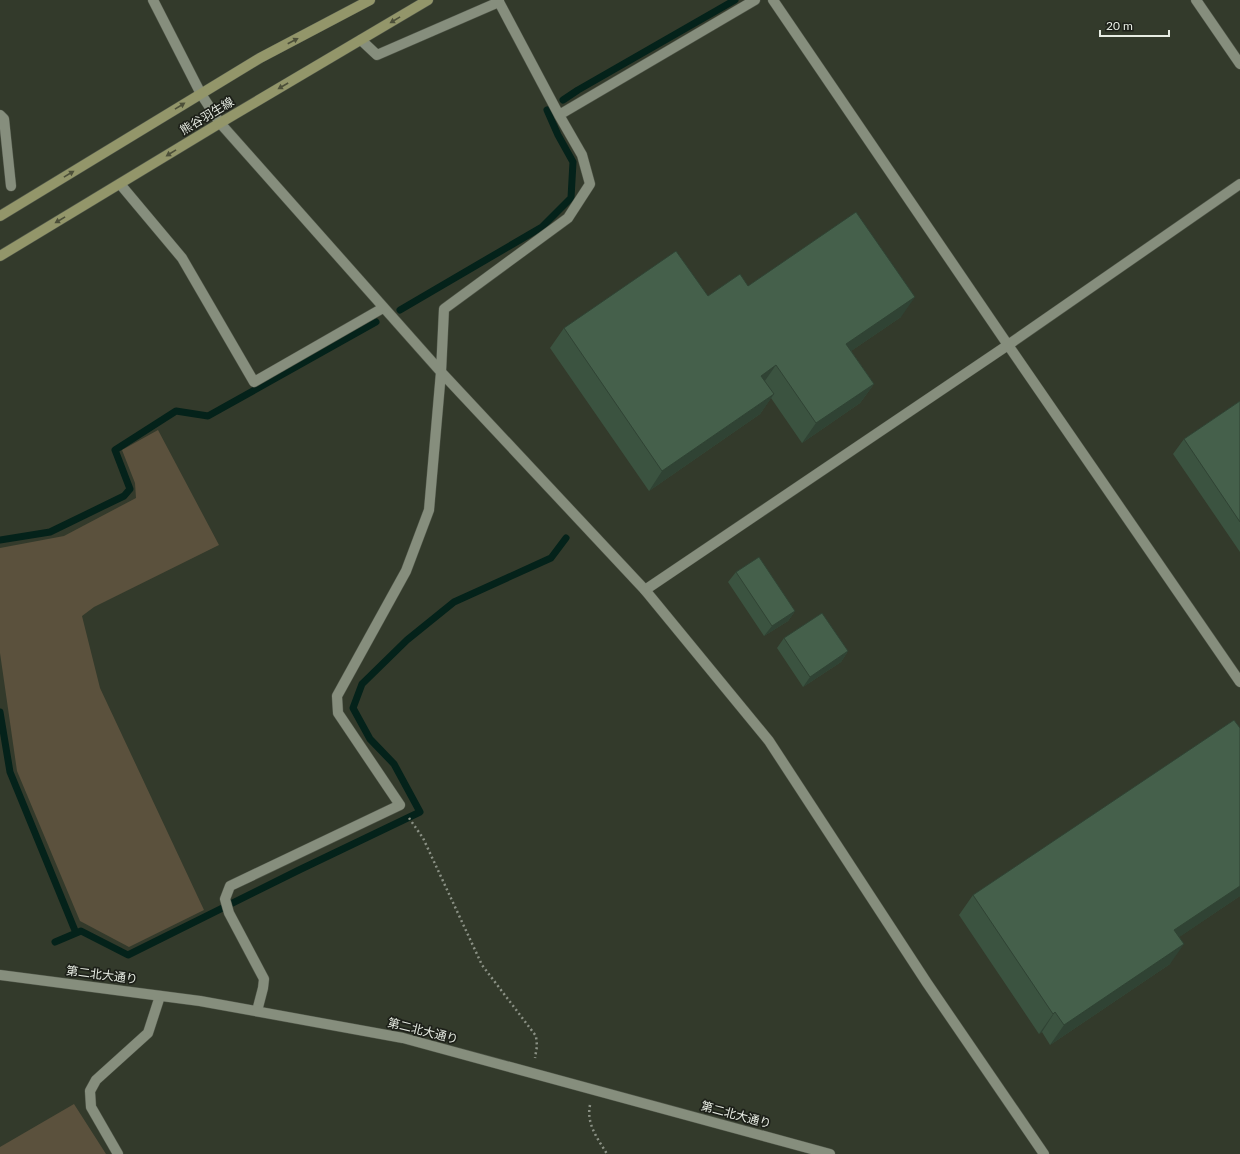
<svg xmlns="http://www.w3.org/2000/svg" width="1240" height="1154" font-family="Lato,'Noto Sans JP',sans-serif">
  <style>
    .green { fill: #5b513d }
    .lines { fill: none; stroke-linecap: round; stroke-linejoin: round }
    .stream { stroke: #04221a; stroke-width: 7 }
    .service-casing { stroke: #505649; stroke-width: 11 }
    .minor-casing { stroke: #505649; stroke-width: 11 }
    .tertiary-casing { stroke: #505649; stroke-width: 11 }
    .secondary-casing { stroke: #505649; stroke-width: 11 }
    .path { stroke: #8b9185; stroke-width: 2.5; stroke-dasharray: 2 3; stroke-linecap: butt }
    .service { stroke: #868e7d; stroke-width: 10 }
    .minor { stroke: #868e7d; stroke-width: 10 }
    .tertiary { stroke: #868e7d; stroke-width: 10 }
    .secondary { stroke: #93966a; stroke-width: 10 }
    .wall { fill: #3b5340 }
    .shaded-wall { fill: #304334 }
    .building { fill: #45604b; stroke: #304334 }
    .oneway { fill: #4c4f39 }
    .labels { text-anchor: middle; stroke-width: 3.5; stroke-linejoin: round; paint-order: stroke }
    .street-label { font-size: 12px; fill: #e7ece3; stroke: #1d2019 }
  </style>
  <rect width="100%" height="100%" fill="#333a2b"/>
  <path class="green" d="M158 430 219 545 94 607 82 616 100 688 204 910 129 947 80 921 17 771 0 653V548L64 536 136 498 135 483 122 450Z
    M74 1104 106 1154H0V1147Z"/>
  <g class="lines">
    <path class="stream" d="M563 100 578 90 735 0
      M400 310 542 227 571 198 573 162 558 135 547 110
      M0 540 50 532 124 496 130 489 115 450 176 411 208 416 376 322
      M0 712 10 772 76 933
      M55 942 81 931 128 955 299 870 420 812 394 764 370 739 353 708 362 684 407 640 454 602 551 558 566 538"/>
    <defs>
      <path id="service" d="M0 115 4 119 11 186"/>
      <path id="minor" d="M153 0 201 94 220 123 441 372 645 590 769 741 927 983 1044 1154
        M499 0V2L559 115
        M1196 0 1240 64
        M361 40 377 55 499 2
        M120 184 182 258 254 382 383 308
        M257 1011 263 988 264 979 229 913 225 899 230 886 400 805 338 713 337 696 406 571 429 510 441 372 444 309 568 218 590 184 582 155 559 115 755 0
        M118 1154 91 1107 90 1091 96 1080 148 1033 160 996"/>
      <path id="tertiary" d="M773 0 1008 345 1240 682
        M645 590 1008 345 1240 184
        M0 975 200 1001 403 1038 830 1154"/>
      <path id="secondary" d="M0 216 260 58 370 0
        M0 256 220 123 428 0"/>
    </defs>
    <use href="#service" class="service-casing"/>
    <use href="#minor" class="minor-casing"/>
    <use href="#tertiary" class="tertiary-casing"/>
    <use href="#secondary" class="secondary-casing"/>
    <path class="path" d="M409 818 423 838 482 965 536 1036 537 1046 535 1058
      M590 1105C586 1124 598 1139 607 1154"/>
    <use href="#service" class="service"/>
    <use href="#minor" class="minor"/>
    <use href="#tertiary" class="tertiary"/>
    <use href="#secondary" class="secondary"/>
  </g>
  <path class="wall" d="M748 286 901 317 851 351 874 384 860 403 802 443 771 398 760 414 649 491 550 348 564 328Z
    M1240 401V552L1173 454 1184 439Z
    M736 572 795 611 788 621 764 636 728 582Z
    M784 638 848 651 841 662 803 687 777 648Z
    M1240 728V896L1179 937 1170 964 1050 1045 1042 1032 1039 1034 959 915 973 895Z"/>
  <path class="shaded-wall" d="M915 297 901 317 832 364 846 344Z
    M776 365 762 385 761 376Z
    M874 384 860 403 802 443 816 423Z
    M774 394 760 414 649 491 662 471Z
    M795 611 788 621 764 636 772 626Z
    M848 651 841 662 803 687 810 677Z
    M1240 886V896L1160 950 1174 930Z
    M1184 944 1170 964 1050 1045 1064 1025Z
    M1055 1012 1042 1032 1039 1034 1053 1014Z"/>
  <path class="building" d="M856 212 915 297 846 344 874 384 816 423 776 365 761 376 774 394 662 471 564 328 676 251 708 296 740 274 748 286Z
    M1240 401V522L1184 439Z
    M759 557 795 611 772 626 736 572Z
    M822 613 848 651 810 677 784 638Z
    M1234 720 1240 728V886L1174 930 1184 944 1064 1025 1055 1012 1053 1014 973 895Z"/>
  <defs><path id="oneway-solid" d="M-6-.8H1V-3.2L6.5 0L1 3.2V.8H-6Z"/></defs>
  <g class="oneway">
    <use href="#oneway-solid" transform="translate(395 20) rotate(149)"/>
    <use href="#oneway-solid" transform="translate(293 41) rotate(-28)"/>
    <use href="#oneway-solid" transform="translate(283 86) rotate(150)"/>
    <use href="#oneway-solid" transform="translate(180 106) rotate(-32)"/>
    <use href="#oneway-solid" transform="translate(171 153) rotate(148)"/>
    <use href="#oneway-solid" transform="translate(69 174) rotate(-31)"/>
    <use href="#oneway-solid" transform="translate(60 220) rotate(149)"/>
  </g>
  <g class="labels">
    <g class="street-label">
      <text transform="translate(207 116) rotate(-31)" y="4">熊谷羽生線</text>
      <text transform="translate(102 975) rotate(7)" y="4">第二北大通り</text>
      <text transform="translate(423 1031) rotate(14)" y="4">第二北大通り</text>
      <text transform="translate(736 1115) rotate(15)" y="4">第二北大通り</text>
    </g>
  </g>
  <path d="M1100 30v6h69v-6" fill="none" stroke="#e7ece3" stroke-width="2"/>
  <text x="1106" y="30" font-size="12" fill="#e7ece3" stroke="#1d2019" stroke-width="3" paint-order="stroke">20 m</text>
</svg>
